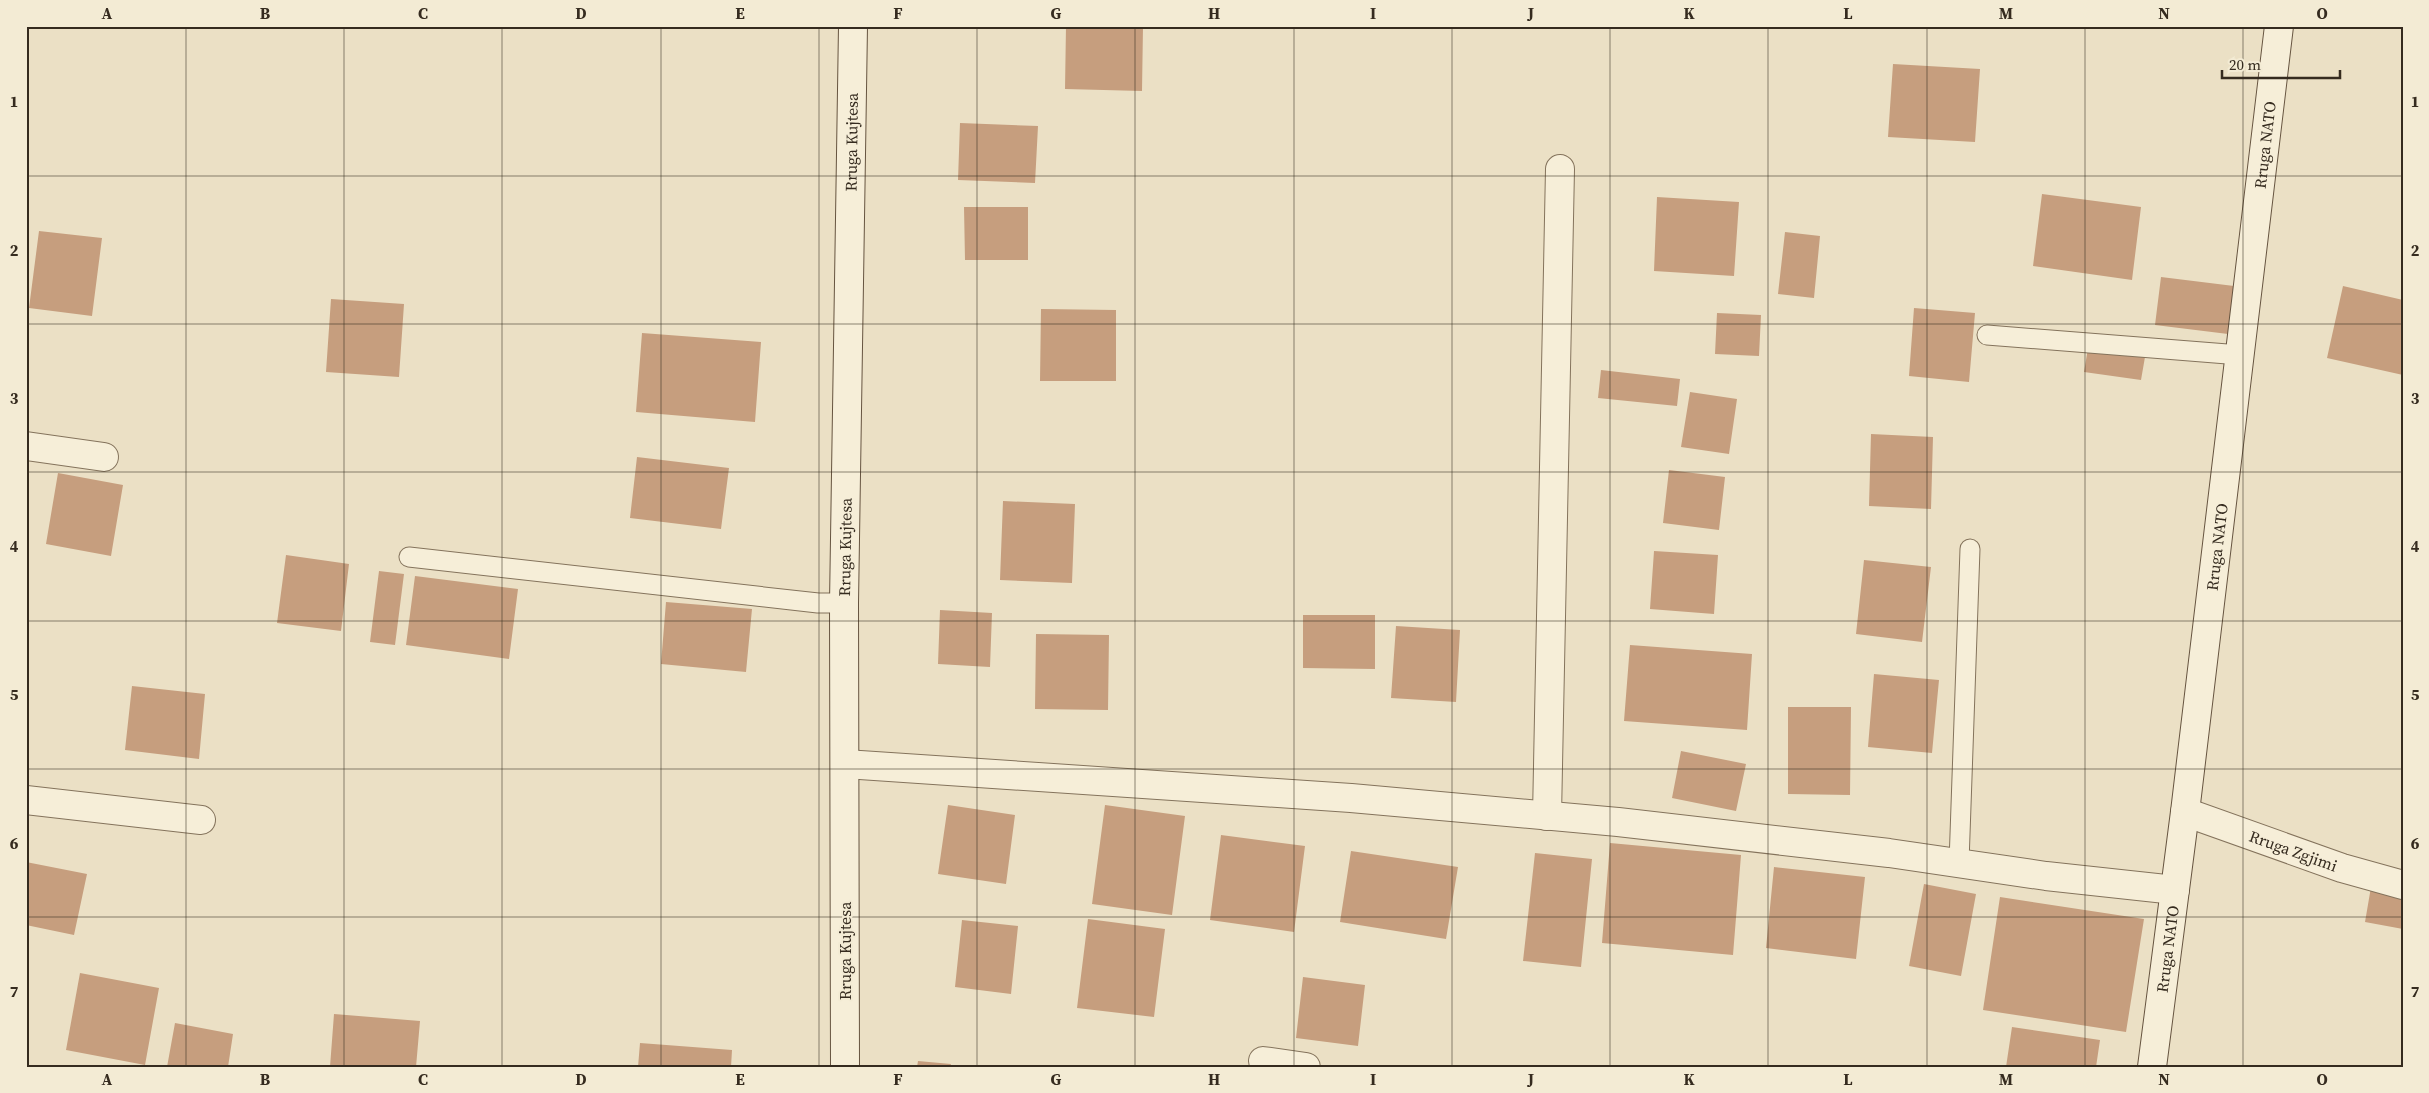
<svg xmlns="http://www.w3.org/2000/svg" width="2429" height="1093" font-family="'Source Serif 4',serif">
  <style>
    .building { fill: #c69e7e }
    .lines { fill: none; stroke-linecap: round; stroke-linejoin: round }
    .lane-casing { stroke: #84735c; stroke-width: 21 }
    .street-casing { stroke: #84735c; stroke-width: 30 }
    .secondary-casing { stroke: #665440; stroke-width: 30 }
    .lane { stroke: #f6eed8; stroke-width: 19 }
    .street { stroke: #f6eed8; stroke-width: 28 }
    .secondary { stroke: #f6eed8; stroke-width: 28 }
    .grid { fill: none; stroke: #352b1f; stroke-width: 1; stroke-opacity: 0.55 }
    .labels { text-anchor: middle; stroke-width: 4; stroke-linejoin: round; paint-order: stroke }
    .street-label { font-size: 16px; fill: #352b1f; stroke: #f3ebd4 }
    .neatline { fill: none; stroke: #352b1f; stroke-width: 2 }
    .grid-label { font-size: 16px; text-anchor: middle; font-weight: bold; fill: #352b1f }
  </style>
  <rect width="100%" height="100%" fill="#ebe0c5"/>
  <path class="building" d="M1066 26H1143L1142 91 1065 89Z
    M1893 64 1980 69 1975 142 1888 137Z
    M960 123 1038 126 1035 183 958 180Z
    M2042 194 2141 207 2132 280 2033 266Z
    M1657 197 1739 202 1734 276 1654 271Z
    M964 207H1028V260H965Z
    M39 231 102 238 92 316 29 308Z
    M1785 232 1820 236 1814 298 1778 294Z
    M2161 277 2234 286 2228 334 2155 325Z
    M2343 286 2403 300V375L2327 358Z
    M331 299 404 304 399 377 326 372Z
    M1914 308 1975 313 1969 382 1909 376Z
    M1041 309 1116 310V381H1040Z
    M1717 313 1761 315 1759 356 1715 354Z
    M642 333 761 342 755 422 636 412Z
    M2088 348 2145 357 2141 380 2084 372Z
    M1601 370 1680 379 1677 406 1598 398Z
    M1690 392 1737 399 1729 454 1681 447Z
    M1871 434 1933 437 1931 509 1869 506Z
    M637 457 729 468 721 529 630 518Z
    M1669 470 1725 477 1719 530 1663 523Z
    M58 473 123 485 111 556 46 544Z
    M1003 501 1075 504 1072 583 1000 580Z
    M1654 551 1718 555 1714 614 1650 609Z
    M286 555 349 564 341 631 277 623Z
    M1864 560 1931 567 1922 642 1856 634Z
    M379 571 404 574 395 645 370 642Z
    M415 576 518 589 509 659 406 645Z
    M666 602 752 609 746 672 661 664Z
    M940 610 992 613 990 667 938 664Z
    M1303 615H1375V669L1303 668Z
    M1396 626 1460 630 1456 702 1391 698Z
    M1036 634 1109 635 1108 710 1035 709Z
    M1630 645 1752 654 1747 730 1624 721Z
    M1874 674 1939 680 1932 753 1868 747Z
    M132 686 205 694 199 759 125 750Z
    M1788 707H1851L1850 795 1788 794Z
    M1681 751 1746 764 1736 811 1672 798Z
    M948 805 1015 815 1006 884 938 874Z
    M1105 805 1185 816 1172 915 1092 904Z
    M1221 835 1305 846 1294 932 1210 920Z
    M1610 843 1741 855 1733 955 1602 943Z
    M1351 851 1458 867 1446 939 1340 922Z
    M1535 853 1592 859 1581 967 1523 961Z
    M26 862 87 874 74 935 26 925Z
    M1774 867 1865 877 1856 959 1766 948Z
    M1924 884 1976 894 1961 976 1909 966Z
    M2371 887 2403 893V929L2365 922Z
    M2000 897 2144 919 2126 1032 1983 1010Z
    M1088 919 1165 929 1154 1017 1077 1008Z
    M962 920 1018 926 1011 994 955 987Z
    M80 973 159 988 145 1065 66 1050Z
    M1303 977 1365 985 1358 1046 1296 1038Z
    M334 1014 420 1021 416 1067H330Z
    M175 1023 233 1034 228 1067H167Z
    M2012 1027 2100 1040 2096 1067H2006Z
    M640 1043 732 1050 731 1067H638Z
    M918 1061 951 1064 950 1067H917Z"/>
  <g class="lines">
    <defs>
      <path id="lane" d="M1987 335 2240 355
        M409 557 818 603H844
        M1959 863 1970 549"/>
      <g id="street">
        <path d="M26 446 104 457"/>
        <path d="M845 764 1351 798 1618 822 1889 853 2046 876 2175 890"/>
        <path d="M26 800 201 820"/>
        <path id="s1" d="M2185 812 2342 868 2403 885"/>
        <path d="M1547 816 1560 169"/>
        <path d="M1263 1061 1306 1067"/>
      </g>
      <g id="secondary">
        <path id="s2" d="M845 1067 844 603 853 26"/>
        <path id="s3" d="M2152 1067 2185 812 2279 26"/>
      </g>
    </defs>
    <use href="#lane" class="lane-casing"/>
    <use href="#street" class="street-casing"/>
    <use href="#secondary" class="secondary-casing"/>
    <use href="#lane" class="lane"/>
    <use href="#street" class="street"/>
    <use href="#secondary" class="secondary"/>
  </g>
  <path class="grid" d="M186 26V1067M344 26V1067M502 26V1067M661 26V1067M819 26V1067M977 26V1067M1135 26V1067M1294 26V1067M1452 26V1067M1610 26V1067M1768 26V1067M1927 26V1067M2085 26V1067M2243 26V1067M26 176H2403M26 324H2403M26 472H2403M26 621H2403M26 769H2403M26 917H2403"/>
  <g class="labels">
    <g class="street-label">
      <text dy="6" stroke="none"><textPath href="#s2" startOffset="925">Rruga Kujtesa</textPath></text>
      <text dy="6" stroke="none"><textPath href="#s3" startOffset="929">Rruga NATO</textPath></text>
      <text dy="6" stroke="none"><textPath href="#s2" startOffset="520">Rruga Kujtesa</textPath></text>
      <text dy="6" stroke="none"><textPath href="#s3" startOffset="524">Rruga NATO</textPath></text>
      <text dy="6" stroke="none"><textPath href="#s1" startOffset="115">Rruga Zgjimi</textPath></text>
      <text dy="6" stroke="none"><textPath href="#s3" startOffset="119">Rruga NATO</textPath></text>
      <text transform="translate(845 951) rotate(-90)" y="6">Rruga Kujtesa</text>
    </g>
  </g>
  <rect width="2429" height="1093" fill="none" stroke="#f3ebd4" stroke-width="55"/>
  <path d="M2222 70v8h118v-8" fill="none" stroke="#352b1f" stroke-width="2.5"/>
  <text x="2229" y="70" font-size="15" fill="#352b1f" stroke="#f3ebd4" stroke-width="4" paint-order="stroke">20 m</text>
  <rect x="28" y="28" width="2374" height="1038" class="neatline"/>
  <g class="grid-label">
    <text x="107" y="19">A</text>
    <text x="265" y="19">B</text>
    <text x="423" y="19">C</text>
    <text x="581" y="19">D</text>
    <text x="740" y="19">E</text>
    <text x="898" y="19">F</text>
    <text x="1056" y="19">G</text>
    <text x="1214" y="19">H</text>
    <text x="1373" y="19">I</text>
    <text x="1531" y="19">J</text>
    <text x="1689" y="19">K</text>
    <text x="1848" y="19">L</text>
    <text x="2006" y="19">M</text>
    <text x="2164" y="19">N</text>
    <text x="2322" y="19">O</text>
    <text x="14" y="107">1</text>
    <text x="2415" y="107">1</text>
    <text x="14" y="256">2</text>
    <text x="2415" y="256">2</text>
    <text x="14" y="404">3</text>
    <text x="2415" y="404">3</text>
    <text x="14" y="552">4</text>
    <text x="2415" y="552">4</text>
    <text x="14" y="700">5</text>
    <text x="2415" y="700">5</text>
    <text x="14" y="849">6</text>
    <text x="2415" y="849">6</text>
    <text x="14" y="997">7</text>
    <text x="2415" y="997">7</text>
    <text x="107" y="1085">A</text>
    <text x="265" y="1085">B</text>
    <text x="423" y="1085">C</text>
    <text x="581" y="1085">D</text>
    <text x="740" y="1085">E</text>
    <text x="898" y="1085">F</text>
    <text x="1056" y="1085">G</text>
    <text x="1214" y="1085">H</text>
    <text x="1373" y="1085">I</text>
    <text x="1531" y="1085">J</text>
    <text x="1689" y="1085">K</text>
    <text x="1848" y="1085">L</text>
    <text x="2006" y="1085">M</text>
    <text x="2164" y="1085">N</text>
    <text x="2322" y="1085">O</text>
  </g>
</svg>
